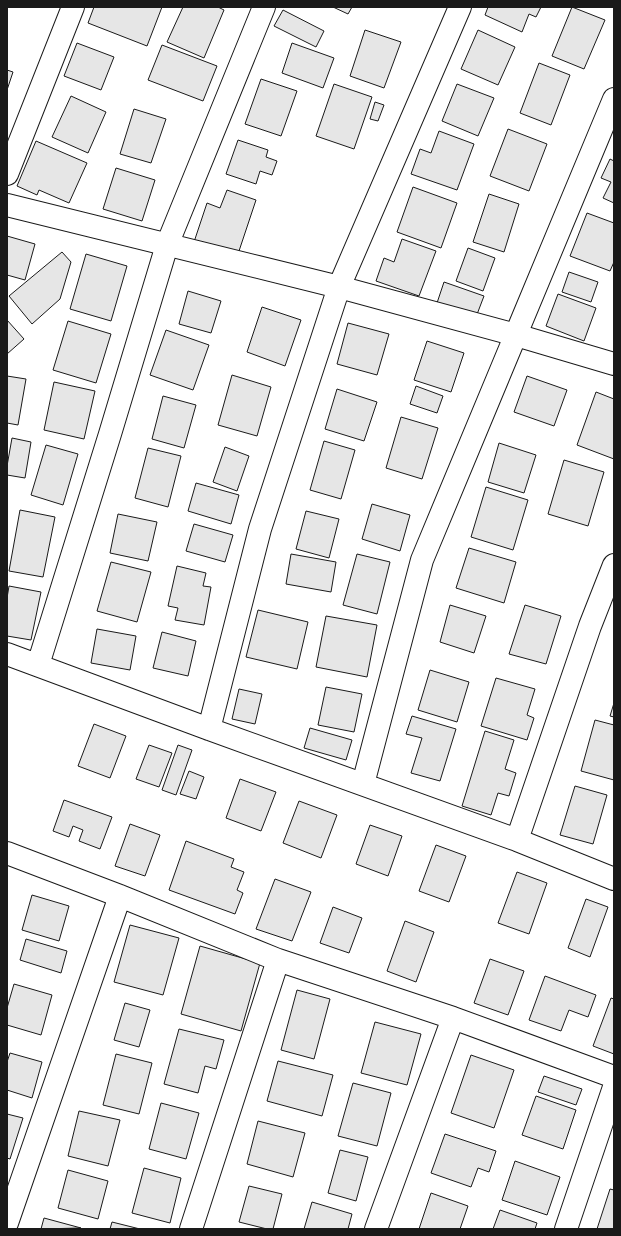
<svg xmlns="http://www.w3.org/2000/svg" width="621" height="1236" font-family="Karla,sans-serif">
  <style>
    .building { fill: #e6e6e6; stroke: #1a1a1a }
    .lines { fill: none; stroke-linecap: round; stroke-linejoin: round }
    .street-casing { stroke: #1a1a1a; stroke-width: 24 }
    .street { stroke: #fff; stroke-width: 22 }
  </style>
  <rect width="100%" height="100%" fill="#fff"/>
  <path class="building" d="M94 7H162L147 46 88 23Z
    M183 7H218L224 10 204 58 167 42Z
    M333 7H352L348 14Z
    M488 7H541L536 17 529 14 522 32 485 15Z
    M572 7 605 20 584 69 552 56Z
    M283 10 324 31 316 47 274 26Z
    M365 30 401 42 384 88 350 76Z
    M478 30 515 47 498 85 461 69Z
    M77 43 114 57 101 90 64 76Z
    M292 43 334 58 323 88 282 73Z
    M162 45 217 66 203 101 148 80Z
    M539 63 570 75 551 125 520 113Z
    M7 70 13 72 7 90Z
    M261 79 297 91 281 136 245 124Z
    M334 84 372 97 354 149 316 136Z
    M457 84 494 98 478 136 442 121Z
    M71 96 106 112 88 153 52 137Z
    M375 102 384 105 378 121 370 119Z
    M134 109 166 119 151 163 120 154Z
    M508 129 547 144 529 191 490 176Z
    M439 131 474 144 457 190 411 174 420 149 431 153Z
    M238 140 268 150 266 157 277 161 272 175 260 171 256 184 226 174Z
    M36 141 87 163 69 203 39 190 37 195 17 186Z
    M610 159 614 161V203L603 198 611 182 601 178Z
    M116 168 155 180 142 221 103 209Z
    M413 187 457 203 441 248 397 232Z
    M227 190 256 200 237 257 194 242 207 203 220 208Z
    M489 194 519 204 504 252 473 242Z
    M587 213 614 223V262L610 271 570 256Z
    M7 236 35 244 25 280 7 275Z
    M402 239 436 251 419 296 376 281 384 258 394 262Z
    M468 248 495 258 483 291 456 281Z
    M62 252 71 262 60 299 32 324 9 296Z
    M86 254 127 266 111 321 70 309Z
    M569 272 598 282 591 302 562 292Z
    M444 282 484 296 476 317 437 303Z
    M188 291 221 301 211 333 179 324Z
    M558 294 596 308 584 341 546 326Z
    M262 307 301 320 285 366 247 352Z
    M7 320 24 339 7 354Z
    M68 321 111 334 96 383 53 370Z
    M348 323 389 334 377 375 337 364Z
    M166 330 209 345 193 390 150 375Z
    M427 341 464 353 451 392 414 380Z
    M232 375 271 387 257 436 218 425Z
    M7 376 26 379 18 425 7 423Z
    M527 376 567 390 554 426 514 412Z
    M54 382 95 391 84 439 44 430Z
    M416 386 443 396 437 413 410 404Z
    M337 389 377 402 364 441 325 429Z
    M596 392 614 399V459L577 445Z
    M163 396 196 405 184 448 152 439Z
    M401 417 438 428 422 479 386 468Z
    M12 438 31 442 25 478 7 475V466Z
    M324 441 355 450 341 499 310 490Z
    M499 443 536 455 524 493 488 482Z
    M46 445 78 454 63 505 31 495Z
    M225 447 249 456 237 491 213 482Z
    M148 448 181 456 168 507 135 498Z
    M564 460 604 472 588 526 548 514Z
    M196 483 239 495 231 524 188 511Z
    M486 487 528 500 513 550 471 537Z
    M372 504 410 515 400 551 362 539Z
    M20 510 55 517 43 577 9 571Z
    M306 511 339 519 329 558 296 549Z
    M118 514 157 522 148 561 110 553Z
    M194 524 233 535 225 562 186 551Z
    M469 548 516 562 504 603 456 588Z
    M291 554 336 562 331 592 286 584Z
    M357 554 390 562 377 614 343 605Z
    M111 562 151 572 137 622 97 611Z
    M177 566 206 573 203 586 211 587 204 625 175 620 178 608 168 606Z
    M9 586 41 592 31 640 7 636V598Z
    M450 605 486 616 474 653 440 642Z
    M525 605 561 616 546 664 509 654Z
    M258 610 308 622 297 669 246 657Z
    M326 616 377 625 367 677 316 667Z
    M97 629 136 636 130 670 91 663Z
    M162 632 196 641 188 676 153 668Z
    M430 670 469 682 457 722 418 710Z
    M496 678 535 689 527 715 534 718 527 740 481 726Z
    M326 687 362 694 354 732 318 725Z
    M239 689 262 694 255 724 232 719Z
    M614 703V717L610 716Z
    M412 716 456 729 440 781 411 773 422 738 406 734Z
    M595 720 614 725V780L581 771Z
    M94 724 126 736 110 778 78 766Z
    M310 728 352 740 346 760 304 748Z
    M485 731 514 740 505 769 516 773 509 796 498 793 491 815 462 806Z
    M149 745 172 753 159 787 136 779Z
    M178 745 192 750 176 795 162 790Z
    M189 771 204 777 196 799 180 794Z
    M240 779 276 792 261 831 226 818Z
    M575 786 607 795 593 844 560 835Z
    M64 800 112 817 100 849 79 841 83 830 73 826 69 837 53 831Z
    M299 801 337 815 321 858 283 843Z
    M130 824 160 835 145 876 115 866Z
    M370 825 402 836 388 876 356 864Z
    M186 841 234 859 231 867 244 872 237 890 243 893 235 914 169 890Z
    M436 845 466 856 449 902 419 891Z
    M517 872 547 883 529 934 498 923Z
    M275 879 311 892 292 941 256 929Z
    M32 895 69 906 59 941 22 930Z
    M586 899 608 907 590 957 568 948Z
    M333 907 362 918 349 953 320 943Z
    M405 921 434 932 416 982 387 971Z
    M130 925 179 938 163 995 114 982Z
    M26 939 67 951 61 973 20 960Z
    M200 946 260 963 241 1031 181 1014Z
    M490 959 524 971 508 1015 474 1003Z
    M545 976 596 995 588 1017 569 1010 561 1031 529 1020Z
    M14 984 52 995 41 1035 7 1025V1008Z
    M297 990 330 999 314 1059 281 1050Z
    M611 998 614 999V1054L593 1046Z
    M125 1003 150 1010 139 1047 114 1040Z
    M375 1022 421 1034 407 1085 361 1073Z
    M179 1029 224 1040 216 1069 205 1066 198 1093 164 1084Z
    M10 1053 42 1062 32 1098 7 1090V1062Z
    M116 1054 152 1063 139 1114 103 1105Z
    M471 1055 514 1070 494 1128 451 1113Z
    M278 1061 333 1075 322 1116 267 1101Z
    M544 1076 582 1089 576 1105 538 1092Z
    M353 1083 391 1093 377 1146 338 1136Z
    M536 1096 576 1110 563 1149 522 1135Z
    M161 1103 199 1113 186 1159 149 1149Z
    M79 1111 120 1120 108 1166 68 1156Z
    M7 1114 23 1118 10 1159 7 1158Z
    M258 1121 305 1133 293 1177 247 1164Z
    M445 1134 496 1151 489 1172 478 1168 471 1187 431 1173Z
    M340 1150 368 1157 356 1201 328 1193Z
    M515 1161 560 1177 547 1215 502 1200Z
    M144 1168 181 1178 170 1223 132 1213Z
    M68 1170 108 1181 98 1219 58 1208Z
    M249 1186 282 1194 273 1229H267L239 1222Z
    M610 1189 614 1190V1229H597Z
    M431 1193 468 1206 460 1229H419Z
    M312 1202 352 1214 348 1229H304Z
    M500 1210 537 1223 535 1229H493Z
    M44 1218 81 1228 41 1229Z
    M112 1222 140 1229H110Z"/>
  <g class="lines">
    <defs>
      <path id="street" d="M7 174 73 7
        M7 205 339 287 516 335 614 364
        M7 654 209 729 517 840 614 879
        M38 665 110 434 167 245 264 7
        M209 729 260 529 339 287 460 7
        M363 784 422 560 614 99
        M517 840 590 626 614 565
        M7 853 120 896 278 960 453 1018 614 1077
        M7 1223 120 896
        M191 1229 278 960
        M376 1229 453 1018
        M566 1229 614 1087"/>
    </defs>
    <use href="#street" class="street-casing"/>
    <use href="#street" class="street"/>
  </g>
  <rect width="621" height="1236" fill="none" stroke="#1a1a1a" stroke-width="16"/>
</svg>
